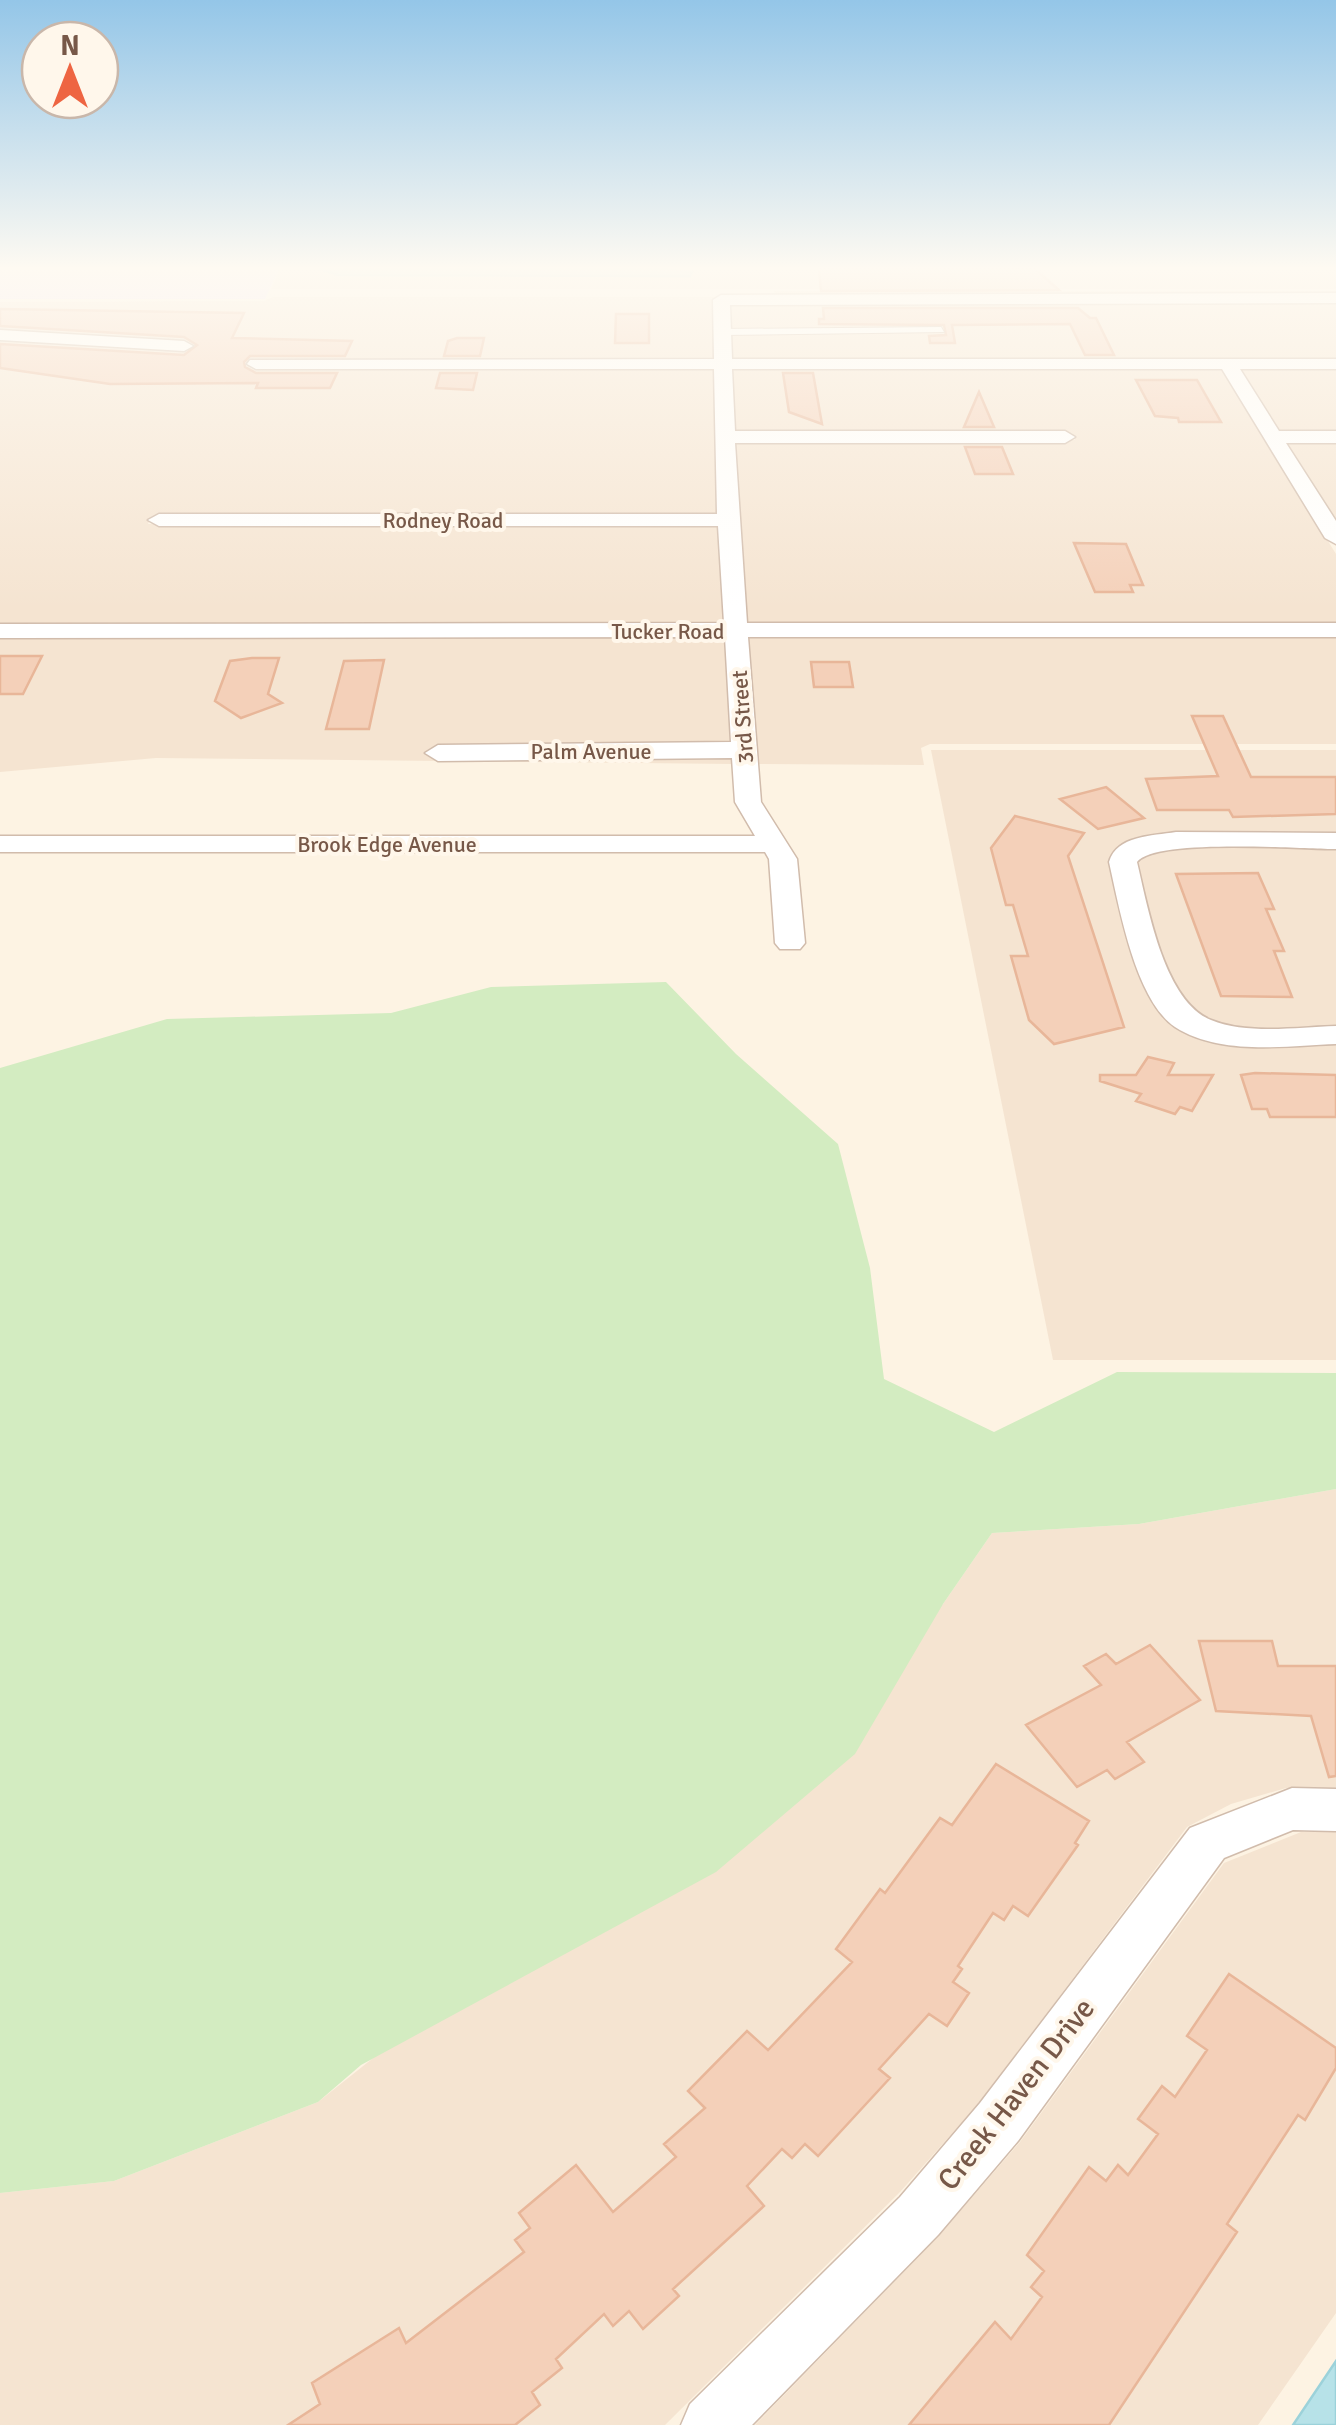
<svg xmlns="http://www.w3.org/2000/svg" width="1336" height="2425" font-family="Signika,sans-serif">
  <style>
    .residential { fill: #f5e4d1 }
    .education { fill: #f0e0fa }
    .green { fill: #d3ecc1 }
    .water { fill: #b7e2e8; stroke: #9cd2da; stroke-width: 2.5 }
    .building { fill: #f4d0b9; stroke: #e8b699; stroke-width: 2.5 }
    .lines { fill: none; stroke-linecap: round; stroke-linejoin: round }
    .lane-casing { stroke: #d1bcac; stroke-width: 2 }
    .street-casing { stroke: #d1bcac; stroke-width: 3 }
    .lane { fill: #fff; fill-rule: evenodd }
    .street { fill: #fff; fill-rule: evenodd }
    .labels { text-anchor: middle; stroke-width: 8; stroke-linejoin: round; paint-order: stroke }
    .far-street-label { font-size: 22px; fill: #775848; stroke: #fff7eb }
    .near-street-label { font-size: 30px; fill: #775848; stroke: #fff7eb }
  </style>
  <rect width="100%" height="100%" fill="#fdf3e3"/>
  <path class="residential" d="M280 269H1336V289H271Z
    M774 291H1336V296L776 297Z
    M273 297H757L713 298 716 360 250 361 246 366 716 367 718 516H152L148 524 718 525 724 625 0 626V339L189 349 193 344 0 332V302L264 301Z
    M1336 301V361L733 360 729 303Z
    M733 367 1221 368 1336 554V625H746L735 441 1075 440 1072 433H734Z
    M1238 368H1336V433H1279Z
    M1284 440H1336V522Z
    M1336 636V744H930L921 748 924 765 757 764 747 637Z
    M0 637H725L733 764 156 758 0 772Z
    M931 750H1336V1360H1053Z
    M1336 1489V1788H1286L1231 1804 1187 1827 980 2102 900 2192 665 2425H0V2193L114 2181 318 2102 943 1604 992 1533 1139 1524Z
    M1301 1832H1336V2313L1258 2425H755L936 2239 1020 2142 1224 1863Z"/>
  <path class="education" d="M0 269H279L265 299H0Z"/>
  <path class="green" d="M666 982 736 1054 838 1144 870 1268 884 1379 994 1432 1117 1372 1336 1373V1489L1139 1524 992 1533 943 1604 855 1754 716 1872 361 2065 318 2102 114 2181 0 2193V1068L167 1019 391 1013 491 987Z"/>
  <path class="water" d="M319 269H665L692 272 690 276 338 275Z
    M1336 2361V2425H1293Z"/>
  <path class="building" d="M819 269H1035L1059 290 821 291Z
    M823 308H1078L1090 318H1096L1114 355H1085L1070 324 952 325 955 343H930L929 336 946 335 944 325 819 324V319H824Z
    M0 309 244 313 232 338 352 341 345 356H250L244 362 245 367 256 373H337L330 388H256L258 383 110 384 0 368V344L184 355 197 345 184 337 0 326Z
    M616 314H649V343H615Z
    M457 338H484L480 356H444L448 341Z
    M440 373H477L473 390 436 388Z
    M783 373H813L822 424 789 412Z
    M1136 380H1197L1221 422H1179L1178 418 1155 416Z
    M979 392 994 427H964Z
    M965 447H1002L1013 474H975Z
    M1074 543 1126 544 1143 585H1130L1133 592H1095Z
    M0 656H42L23 694H0Z
    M252 658H279L268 694 282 703 241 718 215 701 230 661Z
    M384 660 369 729H326L344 661Z
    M811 662H849L853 687H814Z
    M1192 716H1223L1251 777H1336V814L1233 817 1229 810H1157L1146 779 1218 776Z
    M1106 787 1144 818 1098 829 1060 799Z
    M1015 816 1084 833 1068 856 1124 1027 1054 1044 1029 1020 1011 956H1028L1013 905H1006L991 848Z
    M1258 873 1274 909H1266L1284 951H1274L1292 997 1221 996 1176 874Z
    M1148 1057 1174 1063 1168 1075H1213L1192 1111 1180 1107 1175 1114 1136 1101 1141 1094 1100 1081V1075H1136Z
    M1255 1073 1336 1075V1117H1270L1267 1109H1252L1241 1075Z
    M1199 1641H1272L1278 1666H1336V1776L1329 1777 1311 1716 1216 1711Z
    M1150 1645 1200 1700 1127 1742 1144 1762 1115 1779 1107 1770 1077 1787 1026 1725 1101 1685 1084 1666 1106 1654 1116 1664Z
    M996 1764 1089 1821 1075 1843 1078 1845 1028 1916 1013 1906 1004 1920 993 1913 958 1966 962 1969 953 1982 969 1993 947 2026 929 2014 879 2069 890 2078 818 2156 805 2144 792 2158 782 2149 747 2186 764 2206 673 2289 679 2296 643 2329 629 2311 613 2326 604 2314 556 2359 562 2368 532 2392 540 2405 515 2425H288L320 2404 312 2383 399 2328 406 2343 524 2252 515 2240 530 2228 519 2213 576 2165 613 2212 676 2157 664 2144 705 2108 688 2091 747 2031 768 2050 852 1962 836 1949 880 1889 885 1893 940 1818 952 1825Z
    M1229 1974 1336 2048V2068L1305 2120 1298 2115 1227 2224 1237 2232 1109 2425H909L995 2322 1011 2339 1042 2297 1031 2287 1044 2271 1027 2255 1089 2167 1106 2181 1118 2165 1128 2175 1158 2134 1138 2119 1162 2086 1175 2097 1207 2050 1187 2036Z"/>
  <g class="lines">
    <defs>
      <path id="lane" d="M941 327 944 332 723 335 719 332 723 329Z"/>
      <path id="street" d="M1336 293V303L730 305 732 359H1336V369H1240L1279 431H1336V443H1286L1336 521V544L1325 538 1222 369H732L735 431H1065L1075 437 1065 443H735L747 623H1336V637H748L761 802 797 859 805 943 800 949H780L775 943 769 859 765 852H0V836H755L735 802 732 758 438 761 425 753 438 745 731 742 725 637 0 638V624L724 623 718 526H159L148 520 159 514H717L714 369H256L247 364 250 360 714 359 713 300 721 295Z
        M0 330 184 341 193 346 184 351 0 340Z
        M1176 832 1336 833V849C1300 849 1155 838 1137 862 1148 908 1164 1001 1211 1020 1248 1035 1297 1027 1336 1026V1044C1286 1046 1220 1056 1175 1027 1135 1000 1119 906 1109 862 1117 835 1152 836 1176 832Z
        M1292 1788 1336 1789V1831L1293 1830 1224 1858 1018 2141 938 2235 752 2425H681L690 2404 900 2197 980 2103 1190 1828Z"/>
    </defs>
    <use href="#lane" class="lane-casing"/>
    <use href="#street" class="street-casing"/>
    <use href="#lane" class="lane"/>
    <use href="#street" class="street"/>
  </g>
  <linearGradient id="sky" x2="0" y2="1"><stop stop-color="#94c6e8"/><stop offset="0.44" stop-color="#fefaf2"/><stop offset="1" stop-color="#fefaf2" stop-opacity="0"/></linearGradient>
  <rect width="1336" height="609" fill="url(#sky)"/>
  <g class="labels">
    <g class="far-street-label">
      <text x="443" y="528">Rodney Road</text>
      <text x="668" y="639">Tucker Road</text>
      <text transform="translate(742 717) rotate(-94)" y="8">3rd Street</text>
      <text x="591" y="759">Palm Avenue</text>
      <text x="387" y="852">Brook Edge Avenue</text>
    </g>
    <g class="near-street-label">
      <text transform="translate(1016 2094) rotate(-52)" y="10">Creek Haven Drive</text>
    </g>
  </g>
  <g transform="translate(70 70)"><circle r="48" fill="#fff7eb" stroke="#c9b7aa" stroke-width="2.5"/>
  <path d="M0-8L18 38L0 25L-18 38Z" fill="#ee6542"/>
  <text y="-15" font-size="28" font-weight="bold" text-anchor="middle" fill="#775848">N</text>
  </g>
</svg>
